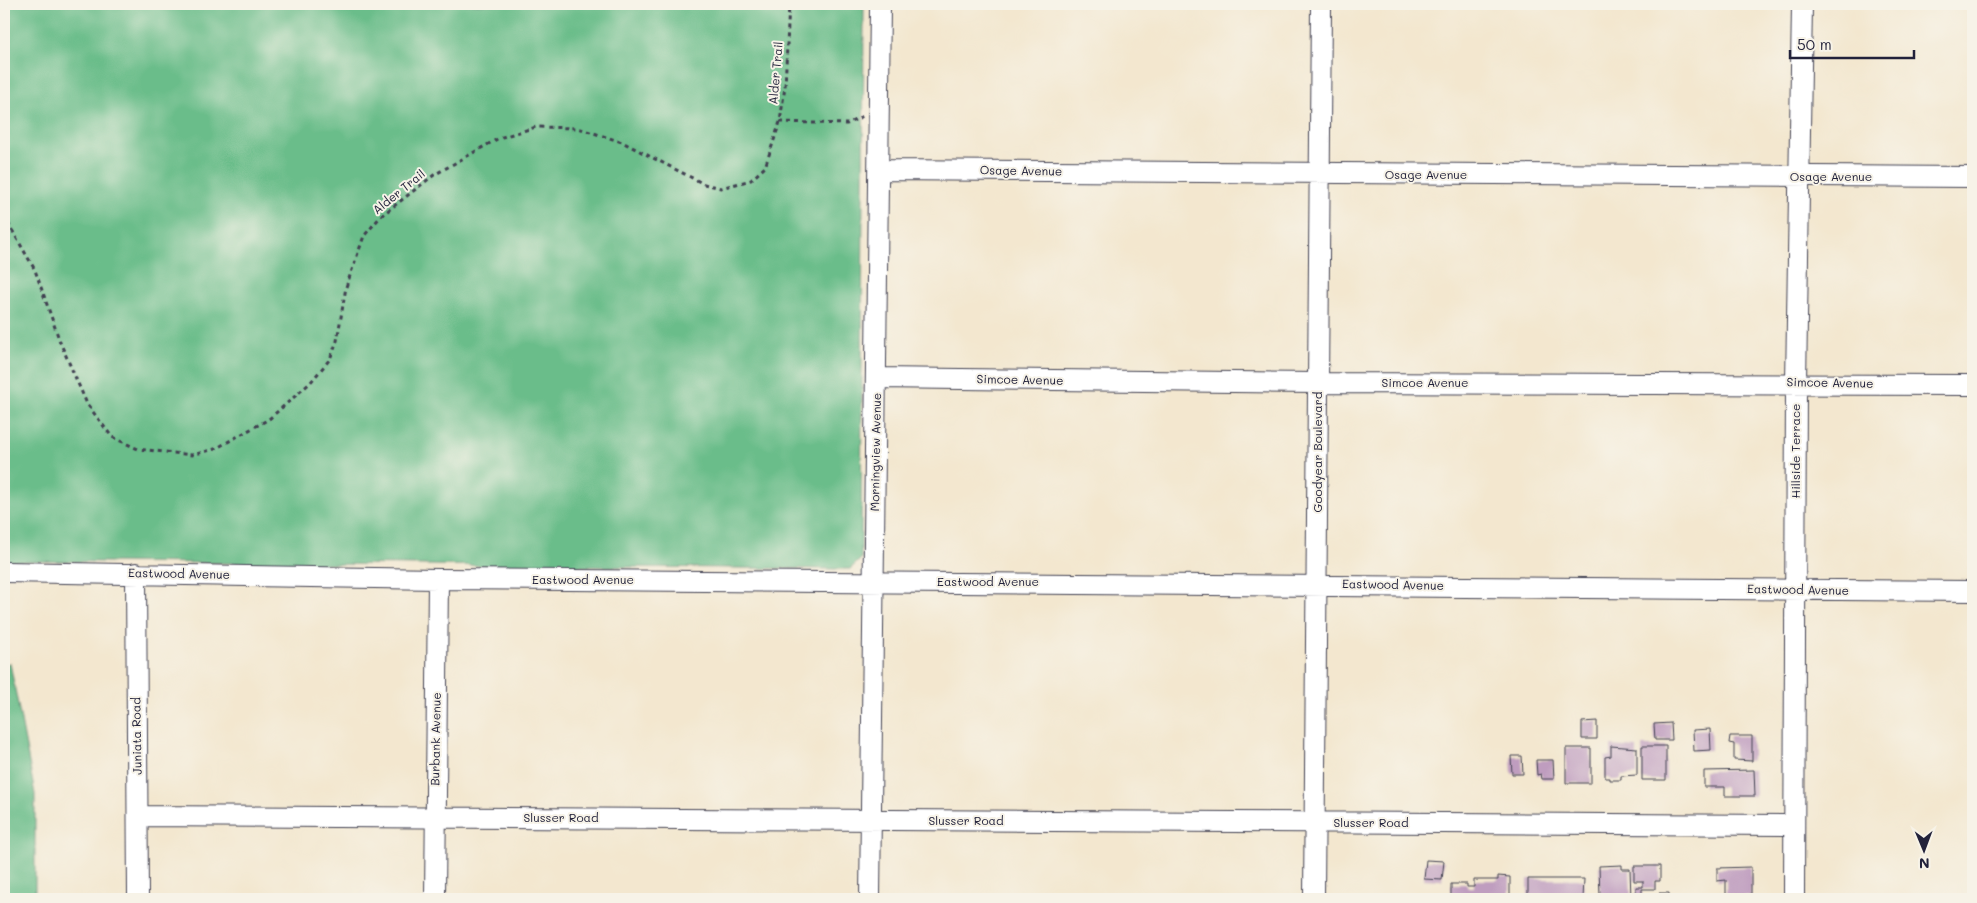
<svg xmlns="http://www.w3.org/2000/svg" width="1977" height="903" font-family="Mali,sans-serif">
  <style>
    .forest { fill: #6bbd8a; stroke: #467062 }
    .building { fill: #bf9dbf }
    .lines { fill: none; stroke-linecap: round; stroke-linejoin: round }
    .minor-casing { stroke: #414051; stroke-width: 22 }
    .path { stroke: #414051; stroke-width: 3; stroke-dasharray: 4 4; stroke-linecap: butt }
    .minor { stroke: #fff; stroke-width: 20 }
    .labels { text-anchor: middle; stroke-width: 4; stroke-linejoin: round; paint-order: stroke }
    .street-label { font-size: 12px; fill: #22223b; stroke: #f7f3e8 }
  </style>
  <rect width="100%" height="100%" fill="#f7f3e8"/>
  <filter id="ink" filterUnits="userSpaceOnUse"><feTurbulence type="fractalNoise" baseFrequency=".02" numOctaves="2"/><feDisplacementMap in="SourceGraphic" scale="10" xChannelSelector="R" yChannelSelector="G"/><feConvolveMatrix kernelMatrix="1 2 1 2 8 2 1 2 1" color-interpolation-filters="sRGB"/></filter>
  <filter id="wash" filterUnits="userSpaceOnUse"><feTurbulence type="fractalNoise" baseFrequency=".0096" numOctaves="4" result="noise"/><feDisplacementMap in="SourceGraphic" scale="20" xChannelSelector="R" yChannelSelector="G"/><feGaussianBlur stdDeviation="1.12" result="paint"/><feColorMatrix in="noise" values="0 0 0 0 0 0 0 0 0 0 0 0 0 0 0 0 0 1.4 0 .05"/><feComposite in="paint" operator="in"/></filter>
  <g filter="url(#wash)">
    <rect width="100%" height="100%" fill="#f3e7cf"/>
    <path class="forest" d="M4 4H864L861 559 850 569H838L4 561Z
      M10 663 35 794V899H4V664Z"/>
    <g id="blocks">
      <path class="building" d="M1597 721V739H1582V722Z
        M1671 723 1672 740H1655L1654 724Z
        M1710 729 1711 750 1694 751 1693 730Z
        M1730 736H1752V761L1734 760V744L1729 743Z
        M1611 746 1637 748V775L1621 776V780H1610V778H1605V757L1611 756Z
        M1642 746H1666V780H1642Z
        M1566 748H1591V783H1566Z
        M1511 756H1522L1523 774H1512Z
        M1536 760H1553L1554 779H1542L1541 774 1537 775Z
        M1754 770 1755 796H1725V787H1704V771Z
        M1426 860 1444 861 1442 880 1424 879Z
        M1622 865V869H1630L1631 899H1618V896H1600L1599 866Z
        M1634 866H1660V881H1655V889H1642V896L1636 897V887H1643V881H1634Z
        M1751 867V896H1726V880L1717 881V868Z
        M1498 876 1510 877V899H1451V884H1467V887H1474V880H1498Z
        M1528 879H1584L1583 899H1528Z
        M1659 893H1669V899H1659Z"/>
    </g>
  </g>
  <g filter="url(#ink)">
    <use href="#blocks" fill-opacity="0" stroke="#414051" stroke-width="1"/>
    <g class="lines">
      <defs>
        <path id="minor" d="M879 170 1973 177
          M876 378 1318 383 1973 385
          M4 572 438 579 1973 591
          M136 573 138 899
          M138 816 1793 825
          M435 899 438 579
          M870 899 880 4
          M1314 899 1321 4
          M1794 899 1796 383 1802 4"/>
      </defs>
      <use href="#minor" class="minor-casing"/>
      <path class="path" d="M780 122 847 124 863 116
        M4 216 35 270 60 342 87 404 112 437 138 449 192 455 215 449 269 419 310 383 330 359 337 341 346 287 364 236 381 216 434 175 499 138 536 127 578 128 622 142 704 184 721 188 751 180 765 167 780 122 785 87 789 4"/>
      <use href="#minor" class="minor"/>
    </g>
  </g>
  <g class="labels">
    <g class="street-label">
      <text transform="translate(776 73) rotate(-85)" y="4">Alder Trail</text>
      <text transform="translate(1021 171) rotate(1)" y="4">Osage Avenue</text>
      <text x="1426" y="179">Osage Avenue</text>
      <text x="1831" y="181">Osage Avenue</text>
      <text transform="translate(399 192) rotate(-39)" y="4">Alder Trail</text>
      <text transform="translate(1020 380) rotate(1)" y="4">Simcoe Avenue</text>
      <text x="1425" y="387">Simcoe Avenue</text>
      <text transform="translate(1830 383) rotate(1)" y="4">Simcoe Avenue</text>
      <text transform="translate(1796 451) rotate(-90)" y="4">Hillside Terrace</text>
      <text transform="translate(876 452) rotate(-89)" y="4">Morningview Avenue</text>
      <text transform="translate(1318 452) rotate(-90)" y="4">Goodyear Boulevard</text>
      <text transform="translate(179 574) rotate(1)" y="4">Eastwood Avenue</text>
      <text x="583" y="584">Eastwood Avenue</text>
      <text x="988" y="586">Eastwood Avenue</text>
      <text transform="translate(1393 585) rotate(1)" y="4">Eastwood Avenue</text>
      <text transform="translate(1798 590) rotate(1)" y="4">Eastwood Avenue</text>
      <text transform="translate(137 736) rotate(-91)" y="4">Juniata Road</text>
      <text transform="translate(436 739) rotate(-89)" y="4">Burbank Avenue</text>
      <text x="561" y="822">Slusser Road</text>
      <text x="966" y="825">Slusser Road</text>
      <text x="1371" y="827">Slusser Road</text>
    </g>
  </g>
  <rect width="1977" height="903" fill="none" stroke="#f7f3e8" stroke-width="20"/>
  <g transform="translate(1924 850) rotate(179)" stroke="#f7f3e8" stroke-width="4" paint-order="stroke">
  <path d="M0-4L9 19L0 12L-9 19Z" fill="#22223b"/>
  <text y="-8" font-size="14" font-weight="bold" text-anchor="middle" fill="#22223b">N</text>
  </g>
  <path d="M1790 50v8h124v-8" fill="none" stroke="#22223b" stroke-width="2.5"/>
  <text x="1797" y="50" font-size="15" fill="#22223b" stroke="#f7f3e8" stroke-width="4" paint-order="stroke">50 m</text>
</svg>
